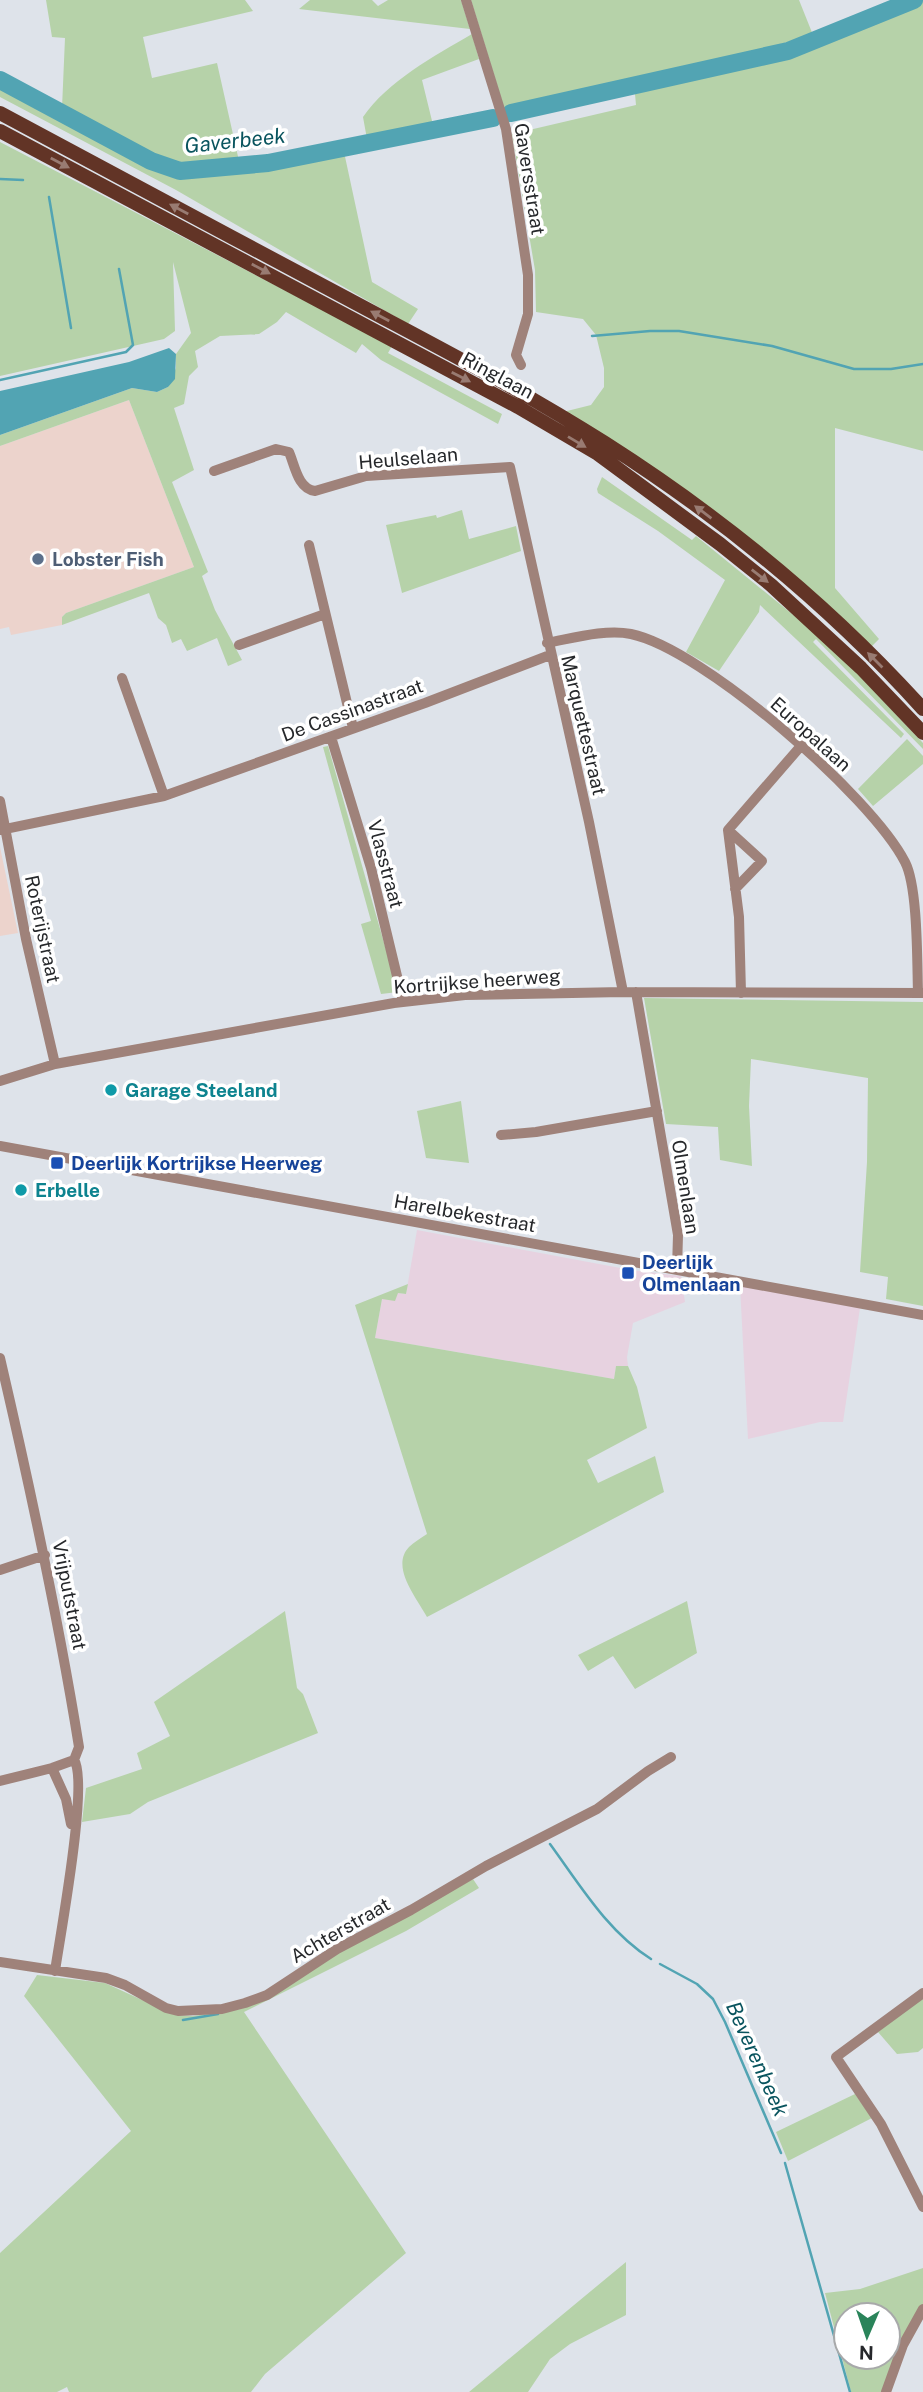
<svg xmlns="http://www.w3.org/2000/svg" width="923" height="2392" font-family="'Public Sans',sans-serif">
  <style>
    .commercial { fill: #e7d2e0 }
    .industrial { fill: #ecd3cc }
    .green { fill: #b6d2a9; fill-rule: evenodd }
    .water { fill: #52a4b3 }
    .lines { fill: none; stroke-linecap: round; stroke-linejoin: round }
    .stream { stroke: #52a4b3; stroke-width: 2.5 }
    .river { stroke: #52a4b3; stroke-width: 18 }
    .minor { stroke: #9f827a; stroke-width: 10 }
    .major { stroke: #623426; stroke-width: 14 }
    .oneway { fill: #997b72 }
    .service-dot { fill: #5c6f8a; stroke: #fff; stroke-width: 2.5 }
    .culture-dot { fill: #0f9aa8; stroke: #fff; stroke-width: 2.5 }
    .transit-dot { fill: #1a4fb4; stroke: #fff; stroke-width: 2.5 }
    .labels { text-anchor: middle; stroke-width: 7; stroke-linejoin: round; paint-order: stroke }
    .street-label { font-size: 19px; fill: #26282b; stroke: #fff }
    .service-label { font-size: 19px; font-weight: bold; fill: #4e5e75; stroke: #fff; text-anchor: start }
    .culture-label { font-size: 19px; font-weight: bold; fill: #0d838f; stroke: #fff; text-anchor: start }
    .transit-label { font-size: 19px; font-weight: bold; fill: #164399; stroke: #fff; text-anchor: start }
    .water-label { font-size: 21px; font-style: italic; fill: #09545e; stroke: #fff }
  </style>
  <rect width="100%" height="100%" fill="#dee3ea"/>
  <path class="commercial" d="M417 1230 631 1270 681 1276 685 1302 633 1323 627 1357 628 1366H616L614 1379 375 1338 382 1299 398 1293 406 1294Z
    M740 1286 860 1308 843 1422H820L748 1439Z"/>
  <path class="industrial" d="M129 400 194 567 66 613 62 617V625L11 635 9 627 0 629V446Z
    M0 847 18 933 0 936Z"/>
  <path class="green" d="M46 0H245L253 11 143 37 152 78 217 63 239 161C214 164 190 170 166 164L62 108 65 38 52 37Z
    M310 0H372L378 6 388 0H461L470 29 299 9Z
    M471 0H799L813 35 706 65 505 111Z
    M918 0H923V451L835 428V588L879 639 870 648 853 630 563 412 591 405 604 387V368L596 335 583 319 536 312 535 270 512 134 636 105 635 94 718 72 789 57 856 30Z
    M472 34 479 59 422 80 433 125 367 139 363 117C388 81 434 56 472 34Z
    M0 82 143 160 181 174 258 167 344 152 372 282 418 309 408 324 176 190 0 97Z
    M0 142 392 346 388 353 502 414 498 424 381 360 362 344 356 353 286 312 277 322 259 334 220 336 195 351 198 367 189 376 184 404 174 408 194 470 172 482 208 572 202 576 215 610 242 660 228 666 217 638 187 651 181 639 172 643 166 625 158 618 149 593 62 625V617L66 613 194 567 129 400 0 446V435L132 388 157 392 168 387 176 368V354L191 333 173 262 175 331 164 339 0 376Z
    M602 477 692 540 696 536 818 635 856 672 923 743V749L816 639 813 642 904 734 901 738 760 605 759 612 719 671 686 652 725 580 658 531 598 493 597 489Z
    M462 510 469 539 516 526 521 551 402 593 386 525 436 515 437 518Z
    M907 739 923 756V764L873 806 858 789Z
    M328 746 398 992 381 994 361 924 371 921 323 747Z
    M644 998 923 1002V1306L886 1299 888 1277 860 1272 867 1162 868 1078 751 1059 749 1106 752 1166 720 1160 718 1127 666 1124Z
    M461 1101 469 1163 426 1158 417 1111Z
    M408 1284 406 1294 398 1293 395 1301 382 1299 375 1338 614 1379 616 1366H628L637 1387 647 1428 587 1460 598 1483 655 1456 664 1492 427 1617C417 1598 390 1567 409 1547 414 1542 421 1538 427 1534L355 1305Z
    M687 1601 697 1653 635 1689 613 1656 588 1671 578 1655Z
    M285 1611 297 1688 303 1694 318 1733 148 1802 130 1814 82 1822 86 1788 142 1769 137 1753 170 1736 154 1702Z
    M473 1879 479 1888 406 1931 244 2012 406 2253 265 2374 251 2392H69L67 2387 57 2392H0V2253L131 2131 24 1996 37 1975 105 1983 175 2015 193 2016 241 2009 344 1949Z
    M923 1997V2048L918 2052 897 2054 878 2032Z
    M855 2094 872 2118 788 2161 776 2132Z
    M626 2262V2315L570 2344 550 2359 528 2392H469Z
    M923 2268V2305L883 2392H851L825 2293 860 2289ZM846 2315H888V2357H846Z"/>
  <path class="water" d="M169 348 176 354 175 379 168 387 157 392 132 388 0 435V391L129 362Z"/>
  <g class="lines">
    <path class="stream" d="M0 179 23 180
      M49 197 71 328
      M592 336 650 331H679L772 346 854 369H891L923 364
      M0 380 126 352 133 345 119 269
      M550 1844C580 1885 607 1931 651 1959
      M660 1964 697 1984 713 1999 725 2022 781 2153
      M183 2020 218 2014
      M785 2163 850 2392"/>
    <path class="river" d="M0 80 151 161 180 171 268 163 493 118
      M511 113 788 51 914 0"/>
    <path class="minor" d="M466 0 506 129 528 275V314L516 355 521 365
      M214 471 276 449 289 452C295 466 298 489 315 491L366 476 510 467 589 822 623 992
      M309 545 353 728
      M547 643C574 638 605 629 631 634 703 649 871 796 905 862 918 887 917 961 918 993
      M239 645 325 614
      M122 678 164 796
      M331 737 371 868 403 1001
      M0 801 26 939 55 1064
      M0 830 164 796 425 703 550 655
      M728 830 762 861 735 889
      M636 992 678 1235 677 1269
      M741 993 739 917 728 830 800 747
      M0 1081 55 1064 394 1003 465 995 623 992 923 993
      M501 1135 536 1132 657 1111
      M0 1146 923 1315
      M0 1358C30 1487 58 1616 79 1747L74 1760C89 1781 60 1936 55 1971
      M0 1570 45 1555
      M52 1768 66 1799 71 1824
      M0 1781 52 1768 74 1760
      M0 1962 106 1978 125 1985 166 2008 178 2011 222 2009 245 2003 267 1995 337 1949 411 1910 486 1866 597 1809 648 1771 671 1757
      M923 1993 836 2057 881 2124 923 2207
      M886 2392 903 2345 923 2309"/>
    <path class="major" d="M0 113C116 176 232 237 348 299 434 345 522 390 605 443 721 517 831 607 923 709
      M0 131 518 407 598 454 720 544 771 585 861 668 923 733"/>
  </g>
  <defs><path id="oneway-solid" d="M-6-.8H1V-3.2L6.5 0L1 3.2V.8H-6Z" transform="scale(1.75)"/></defs>
  <g class="oneway">
    <use href="#oneway-solid" transform="translate(60 163) rotate(28)"/>
    <use href="#oneway-solid" transform="translate(179 209) rotate(-152)"/>
    <use href="#oneway-solid" transform="translate(261 269) rotate(28)"/>
    <use href="#oneway-solid" transform="translate(380 316) rotate(-152)"/>
    <use href="#oneway-solid" transform="translate(461 377) rotate(27)"/>
    <use href="#oneway-solid" transform="translate(577 442) rotate(31)"/>
    <use href="#oneway-solid" transform="translate(703 512) rotate(-143)"/>
    <use href="#oneway-solid" transform="translate(760 576) rotate(38)"/>
    <use href="#oneway-solid" transform="translate(875 660) rotate(-135)"/>
  </g>
  <circle class="service-dot" cx="38" cy="559" r="7"/>
  <g class="culture-dot">
    <circle cx="111" cy="1090" r="7"/>
    <circle cx="21" cy="1190" r="7"/>
  </g>
  <g class="transit-dot">
    <rect x="50" y="1156" width="14" height="14" rx="3.5"/>
    <rect x="621" y="1266" width="14" height="14" rx="3.5"/>
  </g>
  <g class="labels">
    <g class="street-label">
      <text transform="translate(530 179) rotate(81)" y="7">Gaversstraat</text>
      <text transform="translate(498 375) rotate(28)" y="7">Ringlaan</text>
      <text transform="translate(408 458) rotate(-5)" y="7">Heulselaan</text>
      <text transform="translate(352 710) rotate(-20)" y="7">De Cassinastraat</text>
      <text transform="translate(584 725) rotate(77)" y="7">Marquettestraat</text>
      <text transform="translate(811 734) rotate(42)" y="7">Europalaan</text>
      <text transform="translate(386 864) rotate(75)" y="7">Vlasstraat</text>
      <text transform="translate(43 929) rotate(78)" y="7">Roterijstraat</text>
      <text transform="translate(477 981) rotate(-4)" y="7">Kortrijkse heerweg</text>
      <text transform="translate(686 1187) rotate(81)" y="7">Olmenlaan</text>
      <text transform="translate(465 1213) rotate(10)" y="7">Harelbekestraat</text>
      <text transform="translate(70 1595) rotate(79)" y="7">Vrijputstraat</text>
      <text transform="translate(340 1930) rotate(-30)" y="7">Achterstraat</text>
    </g>
    <g class="service-label">
      <text x="52" y="566">Lobster Fish</text>
    </g>
    <g class="culture-label">
      <text x="125" y="1097">Garage Steeland</text>
      <text x="35" y="1197">Erbelle</text>
    </g>
    <g class="transit-label">
      <text x="71" y="1170">Deerlijk Kortrijkse Heerweg</text>
      <text x="642" y="1269">Deerlijk<tspan x="642" dy="22">Olmenlaan</tspan></text>
    </g>
    <g class="water-label">
      <text transform="translate(235 141) rotate(-6)" y="7">Gaverbeek</text>
      <text transform="translate(757 2059) rotate(66)" y="7">Beverenbeek</text>
    </g>
  </g>
  <g transform="translate(867 2336) rotate(182)"><circle r="33" fill="#ffffff" stroke="#a8a9aa" stroke-width="2"/>
  <path d="M0-5L12 26L0 18L-12 26Z" fill="#2a845a"/>
  <text y="-10" font-size="19" font-weight="bold" text-anchor="middle" fill="#26282b">N</text>
  </g>
</svg>
